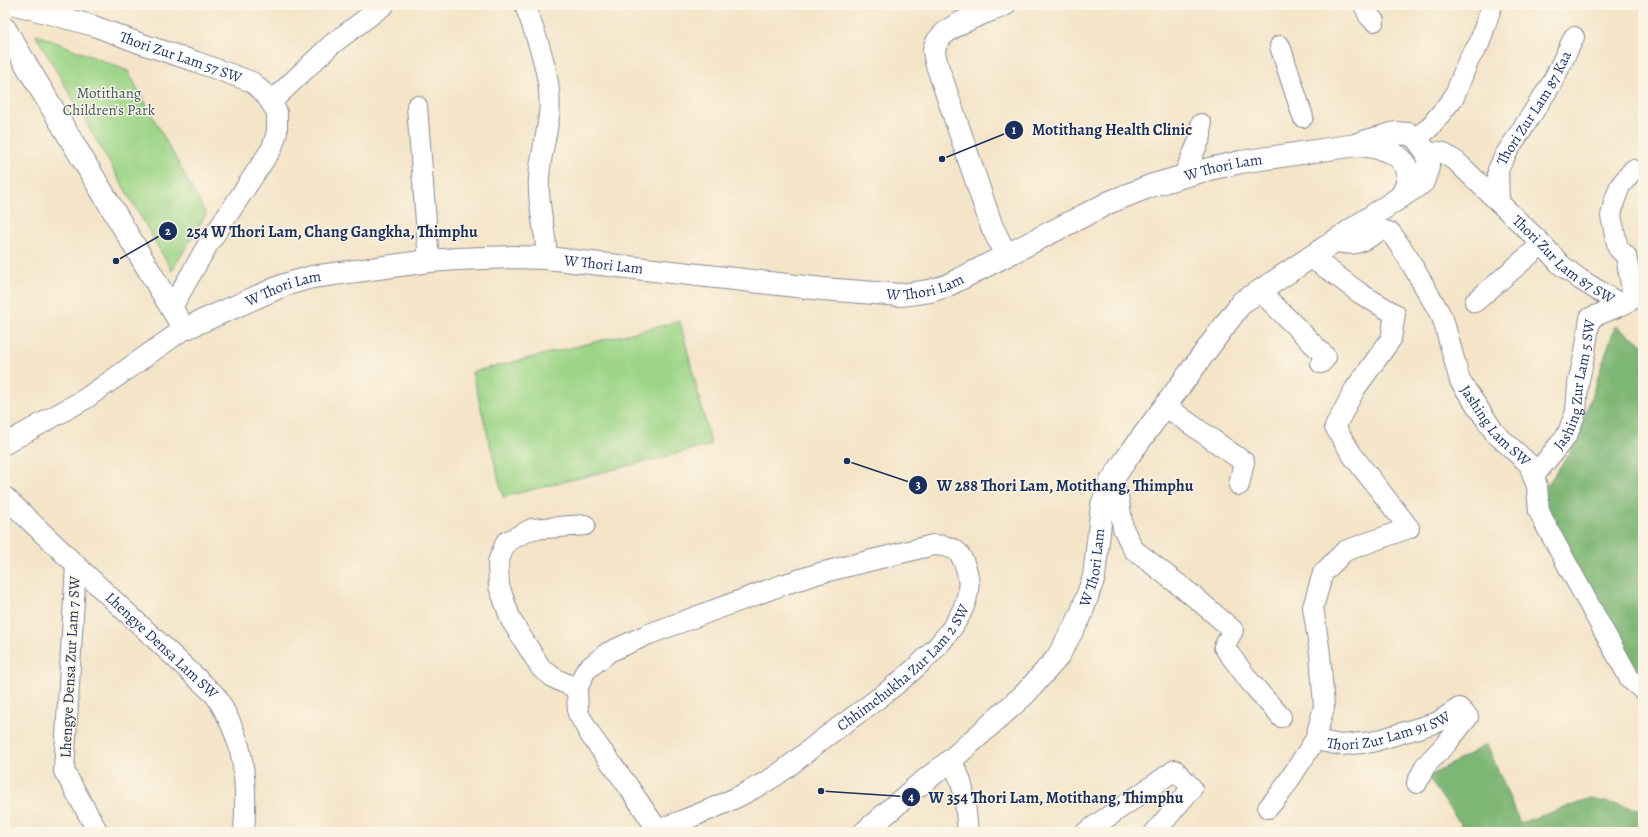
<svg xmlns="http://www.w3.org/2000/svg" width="1648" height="837" font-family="Alegreya,serif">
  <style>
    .green { fill: #9dd588; stroke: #5c8273 }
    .forest { fill: #7eb674; stroke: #4c7269 }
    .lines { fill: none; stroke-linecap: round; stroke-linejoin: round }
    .minor-casing { stroke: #888a93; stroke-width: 22 }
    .major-casing { stroke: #888a93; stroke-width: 24 }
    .minor { stroke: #fff; stroke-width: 20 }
    .major { stroke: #fff; stroke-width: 22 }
    .labels { text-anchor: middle; stroke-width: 3; stroke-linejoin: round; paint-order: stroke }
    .street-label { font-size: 15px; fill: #1b2f5e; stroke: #fcf5e5 }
    .park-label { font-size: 15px; fill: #3c5868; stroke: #fcf5e5 }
    .leader { fill: none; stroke: #1b2f5e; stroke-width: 1.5 }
    .callout-dot { fill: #1b2f5e; stroke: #fcf5e5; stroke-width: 1.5 }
    .mark-label { font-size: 12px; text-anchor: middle; font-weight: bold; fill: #fff }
    .callout-label { font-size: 16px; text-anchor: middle; font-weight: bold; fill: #1b2f5e; stroke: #fcf5e5; stroke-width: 3; stroke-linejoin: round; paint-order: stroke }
  </style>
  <rect width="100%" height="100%" fill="#fcf5e5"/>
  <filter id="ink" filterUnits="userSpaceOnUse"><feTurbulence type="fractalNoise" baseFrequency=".025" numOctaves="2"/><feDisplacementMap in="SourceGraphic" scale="8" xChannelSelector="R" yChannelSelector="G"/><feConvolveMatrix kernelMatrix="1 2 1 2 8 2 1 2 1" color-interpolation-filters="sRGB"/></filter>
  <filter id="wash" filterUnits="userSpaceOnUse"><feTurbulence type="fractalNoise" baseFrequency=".012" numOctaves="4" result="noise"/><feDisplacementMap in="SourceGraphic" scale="16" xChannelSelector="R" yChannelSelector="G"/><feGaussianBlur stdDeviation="0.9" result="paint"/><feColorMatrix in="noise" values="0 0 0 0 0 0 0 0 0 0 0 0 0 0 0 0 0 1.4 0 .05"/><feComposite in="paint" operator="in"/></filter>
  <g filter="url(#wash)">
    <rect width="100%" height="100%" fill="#f4e4c8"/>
    <path class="green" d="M35 34 128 71 206 214 172 271Z
      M680 321 711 445 503 497 472 372Z"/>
    <path class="forest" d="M1615 326 1643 344V694L1532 508 1576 443Z
      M1487 744 1520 823 1591 799 1643 810V832H1459L1461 825 1428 777Z"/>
  </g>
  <g filter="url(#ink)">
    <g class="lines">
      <defs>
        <g id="minor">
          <path id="s1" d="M16 5 94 26 142 44 194 61 252 82 265 94 277 112V132L272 148 207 246 171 309"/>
          <path d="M525 5C537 39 553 78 549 115 547 136 540 157 539 178 537 205 546 231 547 258"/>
          <path d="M1364 5 1369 16 1374 21"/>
          <path d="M1280 46 1303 117"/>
          <path d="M271 102 331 45 384 5"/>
          <path d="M417 106 429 261"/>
          <path d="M1416 138 1429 128 1454 97 1469 59 1479 44 1492 5"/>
          <path id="s2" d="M1428 154 1441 152 1457 162 1542 244 1561 265 1581 280 1622 305 1630 301 1632 290 1626 256 1618 248 1611 216 1614 202 1620 186 1633 170"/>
          <path d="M1184 175 1201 136V124"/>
          <path id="s3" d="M1499 203 1498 170 1504 157 1552 83 1574 37"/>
          <path id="s4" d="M1334 241C1357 248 1363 240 1382 230L1391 233 1407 256 1443 319 1460 381 1495 433 1529 464 1537 486 1539 511 1545 524 1630 679 1643 690"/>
          <path d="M1260 291 1326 357 1321 363"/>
          <path d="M1475 302 1542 244"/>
          <path d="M1165 406 1244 462 1239 485"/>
          <path d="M5 444 85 399 184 329"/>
          <path id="s5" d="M1533 477 1567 435 1576 412 1578 384 1585 352 1590 318 1622 305"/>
          <path d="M1110 483 1118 495 1123 528 1133 549 1197 599 1233 630 1224 647 1251 683 1281 717"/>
          <path id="s6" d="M5 497 76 565 216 696C225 711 234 728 239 746 246 773 246 805 244 832"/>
          <path d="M76 565 64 771 98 832"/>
          <path d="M577 689 554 678 541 668 511 620 499 586 498 562 506 542 532 529 585 525"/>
          <path id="s7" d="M1315 740 1341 745 1372 742 1438 722 1459 708 1468 717 1447 743 1425 766 1417 783"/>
          <path d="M950 761C966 780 965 808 968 832"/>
          <path d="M1268 808 1282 791 1315 740 1324 707 1320 654 1313 607 1323 573 1345 551 1409 528 1353 456 1335 427 1355 389 1391 339 1395 314 1361 294 1329 270 1309 257"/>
          <path id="s8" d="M658 830C688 818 718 808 747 792 758 786 771 780 781 772 798 760 814 745 831 733 872 702 983 632 967 572 961 550 955 546 933 545L820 573 782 585 649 634 609 652 586 670 577 689 578 713 591 736 628 786 659 832"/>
          <path d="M1086 832 1175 770 1192 788 1155 832"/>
        </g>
        <g id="major">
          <path d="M1004 5C985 13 938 26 934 50 934 54 936 61 937 65L992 227 1006 255"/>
          <path id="s9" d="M5 29 184 329 284 285 312 277 429 261 458 259 512 257 547 258 823 289 901 295 930 291 946 286 966 276 1110 202 1153 185 1209 169 1241 162 1356 145C1376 146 1410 152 1408 178 1407 185 1404 191 1401 196"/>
          <path id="s10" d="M865 832 914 789 950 761 1025 694 1057 658 1080 617 1094 577 1102 505 1110 483 1129 455 1242 302 1260 291 1423 182 1428 167V154L1416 138 1409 134 1395 133 1360 143"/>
        </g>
      </defs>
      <use href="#minor" class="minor-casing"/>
      <use href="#major" class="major-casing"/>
      <use href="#minor" class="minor"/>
      <use href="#major" class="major"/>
    </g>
  </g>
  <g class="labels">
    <g class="street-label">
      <text dy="5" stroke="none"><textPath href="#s1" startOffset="173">Thori Zur Lam 57 SW</textPath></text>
      <text dy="5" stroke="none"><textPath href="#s3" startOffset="105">Thori Zur Lam 87 Kaa</textPath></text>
      <text dy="5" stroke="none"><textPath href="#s9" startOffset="1429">W Thori Lam</textPath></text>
      <text dy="5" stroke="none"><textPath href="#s2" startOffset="177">Thori Zur Lam 87 SW</textPath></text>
      <text dy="5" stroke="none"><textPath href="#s9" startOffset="781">W Thori Lam</textPath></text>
      <text dy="5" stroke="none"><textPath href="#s9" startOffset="1105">W Thori Lam</textPath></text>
      <text dy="5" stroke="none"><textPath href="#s9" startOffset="457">W Thori Lam</textPath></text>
      <text dy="5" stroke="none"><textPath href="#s5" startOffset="105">Jashing Zur Lam 5 SW</textPath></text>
      <text dy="5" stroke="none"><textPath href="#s4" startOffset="283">Jashing Lam SW</textPath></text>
      <text dy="5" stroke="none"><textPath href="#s10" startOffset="358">W Thori Lam</textPath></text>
      <text dy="5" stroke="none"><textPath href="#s6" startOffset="216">Lhengye Densa Lam SW</textPath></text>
      <text dy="5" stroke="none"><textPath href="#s8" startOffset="298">Chhimchukha Zur Lam 2 SW</textPath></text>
      <text transform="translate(70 667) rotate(-87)" y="5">Lhengye Densa Zur Lam 7 SW</text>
      <text dy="5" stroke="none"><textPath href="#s7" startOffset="76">Thori Zur Lam 91 SW</textPath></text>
    </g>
    <g class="park-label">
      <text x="109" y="98">Motithang<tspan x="109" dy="17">Children's Park</tspan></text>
    </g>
  </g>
  <path class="leader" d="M942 159L1014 130M116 261L168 231M847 461L918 485M821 791L911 797"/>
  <g class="callout-dot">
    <circle cx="942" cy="159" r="4"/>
    <circle cx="116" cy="261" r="4"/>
    <circle cx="847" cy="461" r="4"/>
    <circle cx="821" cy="791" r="4"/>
    <circle cx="1014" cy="130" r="10"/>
    <circle cx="168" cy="231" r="10"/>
    <circle cx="918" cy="485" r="10"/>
    <circle cx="911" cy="797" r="10"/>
  </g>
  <g class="mark-label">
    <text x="1014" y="134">1</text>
    <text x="168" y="235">2</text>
    <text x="918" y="489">3</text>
    <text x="911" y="801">4</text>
  </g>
  <g class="callout-label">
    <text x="1112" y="135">Motithang Health Clinic</text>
    <text x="332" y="237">254 W Thori Lam, Chang Gangkha, Thimphu</text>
    <text x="1065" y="491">W 288 Thori Lam, Motithang, Thimphu</text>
    <text x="1056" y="803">W 354 Thori Lam, Motithang, Thimphu</text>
  </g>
  <rect width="1648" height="837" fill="none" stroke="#fcf5e5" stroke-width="20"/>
</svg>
